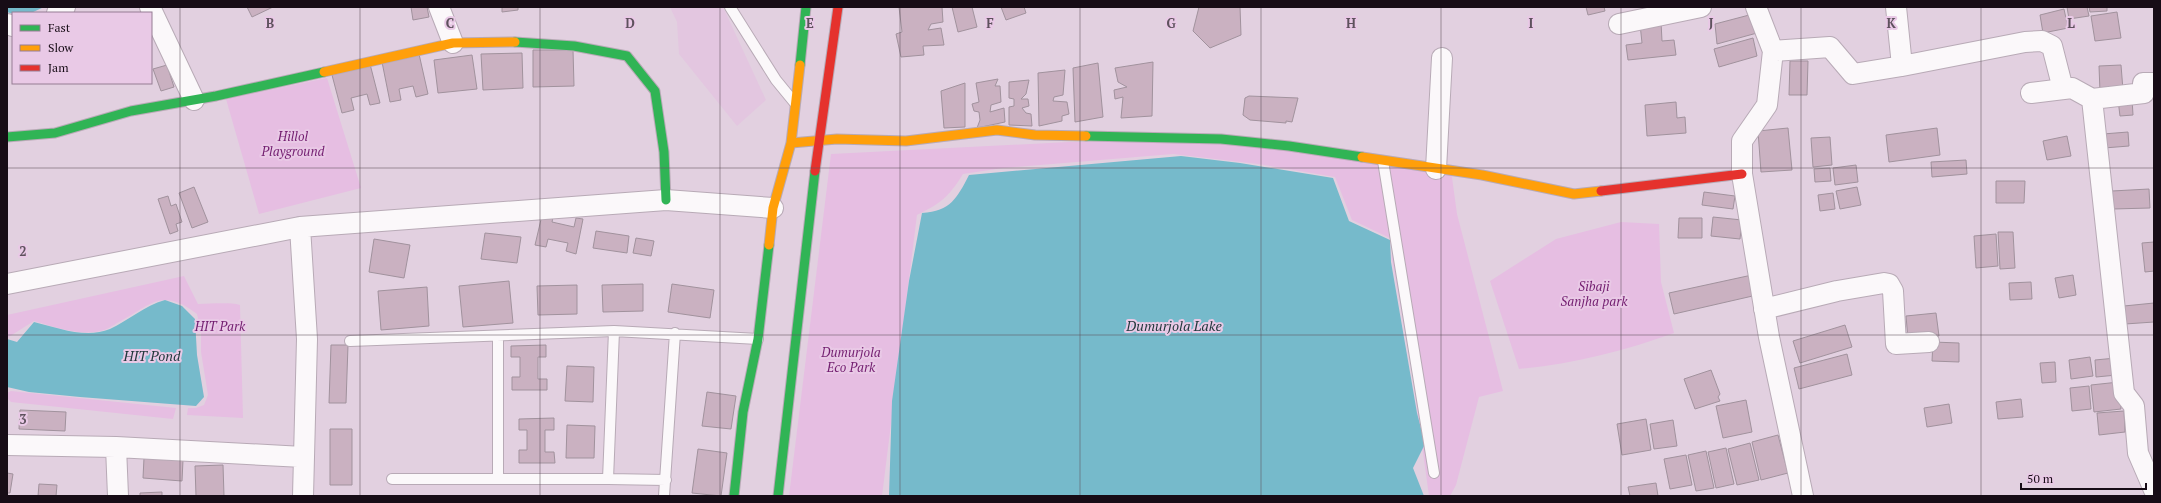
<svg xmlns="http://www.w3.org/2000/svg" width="2161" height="503" font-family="'PT Serif',serif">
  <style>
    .built { fill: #e3c6e0 }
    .green { fill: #e6bee2 }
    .water { fill: #76bacb }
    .building { fill: #cab1c1; stroke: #a1929d }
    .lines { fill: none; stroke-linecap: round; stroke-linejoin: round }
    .lane-casing { stroke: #b8aab6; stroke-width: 12 }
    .street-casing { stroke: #b8aab6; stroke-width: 22 }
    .fast-casing { stroke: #b8aab6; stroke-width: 11 }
    .slow-casing { stroke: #b8aab6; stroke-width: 11 }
    .jam-casing { stroke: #b8aab6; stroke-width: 11 }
    .lane { stroke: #fbf8fa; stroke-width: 10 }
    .street { stroke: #fbf8fa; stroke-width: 20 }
    .fast { stroke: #30b455; stroke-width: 9 }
    .slow { stroke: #ff9f0a; stroke-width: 9 }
    .jam { stroke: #e5322d; stroke-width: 9 }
    .grid { fill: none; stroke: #5e515d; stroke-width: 1; stroke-opacity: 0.55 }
    .labels { text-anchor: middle; stroke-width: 4; stroke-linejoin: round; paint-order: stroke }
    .park-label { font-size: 13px; font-style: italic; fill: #731e70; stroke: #e9c9e6 }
    .water-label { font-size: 14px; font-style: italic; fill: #1f373b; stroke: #e9c9e6 }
    .grid-label { font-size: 13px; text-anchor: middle; font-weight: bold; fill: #5e515d; stroke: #e9c9e6; stroke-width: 4; stroke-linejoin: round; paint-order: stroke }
  </style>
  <rect width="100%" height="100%" fill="#e2d0e0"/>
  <path class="built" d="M670 7H723L766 100 737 126 679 54 677 22Z"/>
  <path class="green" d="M327 78 361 188 259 214 226 99Z
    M1069 142H1213L1451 170 1457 214 1503 391 1479 397 1456 485 1450 496H1429L1412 372 1392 259V239L1352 220 1335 177 1258 164 1173 154 1003 168 963 174C948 198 941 203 917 215L882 496H789L831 154Z
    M1621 222 1659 224 1661 282 1674 333C1624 351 1573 364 1519 369L1490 281 1556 239Z
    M184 276 198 304C211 304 229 302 240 305L243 418 187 415 188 408H196L204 405 208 395 201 352V332L197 314C160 286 151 306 117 323 112 326 107 330 100 331 79 336 54 327 34 321L7 338V315Z
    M11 391 176 408 173 419 11 402 7 398V393Z"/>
  <path class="water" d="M7 7H44L31 13 19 12 13 14 7 12Z
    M1181 156 1240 163 1333 178 1349 221 1390 240 1391 262 1417 413 1425 444 1413 468 1424 496H889L892 401 909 281 922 213C951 211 957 198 969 175Z
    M165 300 182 306 195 319 197 355 204 397 196 406 80 397 29 392 7 387V339L17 342 34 322C58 328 86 339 110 329 129 320 144 306 165 300Z"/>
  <path class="building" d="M247 7H273L252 17Z
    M411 7H427L429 17 413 20Z
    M502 7H518V10L502 12Z
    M899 7H942L943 22 931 24 928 30 941 28 944 45 923 46 924 55 901 57 896 34 902 32Z
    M952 7H972L977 27 958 32Z
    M1001 7H1024L1026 13 1006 20Z
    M1199 7H1240L1241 35 1210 48 1193 31Z
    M1586 7H1604L1605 11 1588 15Z
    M2067 7H2087L2089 16 2069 19Z
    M2089 7H2107V11L2090 12Z
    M2064 9 2068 28 2043 33 2040 15Z
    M2117 12 2121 38 2095 41 2091 16Z
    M1753 14 1757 33 1717 44 1715 24Z
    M1661 22 1662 41 1674 40 1676 55 1628 60 1626 45 1642 43 1640 24Z
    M1753 38 1757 56 1719 67 1714 49Z
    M533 50H573L574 86 533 87Z
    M522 53 523 88 483 90 481 54Z
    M419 54 428 94 416 97 413 86 399 89 401 100 390 102 382 62Z
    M472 55 477 89 438 93 434 60Z
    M1790 61H1808L1807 95H1789Z
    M1153 62 1152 116 1121 118 1123 97 1115 99 1114 90 1127 87 1118 82 1115 68Z
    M1098 63 1103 117 1075 122 1073 68Z
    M370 64 380 103 370 105 367 94 351 98 354 110 342 113 332 75Z
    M167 65 174 87 161 91 153 69Z
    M2121 65 2123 90 2100 92 2099 66Z
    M1065 70 1063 95 1054 97 1053 101 1067 102 1069 114 1062 116V121L1039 126 1038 73Z
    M998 79 995 86H1000L1001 102 991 105 990 112 1004 108 1005 122 977 128 980 120 979 112 974 111 972 104 979 102 976 83Z
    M1029 80 1026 94 1021 99H1028L1029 106 1022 108 1026 113 1031 114 1032 126 1009 125V107L1014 106V99L1009 98V82Z
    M965 83V127L944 128 941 91Z
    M1249 96 1298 98 1292 122 1286 121V123L1250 120 1243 115 1245 98Z
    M2132 99 2133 115 2120 116 2118 100Z
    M1676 102 1677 118 1685 117 1686 133 1647 136 1645 105Z
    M1788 128 1792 170 1761 172 1758 131Z
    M1937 128 1940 155 1889 162 1886 135Z
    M2128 132 2129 146 2104 148 2103 134Z
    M2067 136 2071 156 2047 160 2043 141Z
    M1830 137 1832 165 1813 167 1811 138Z
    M1966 160 1967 174 1932 177 1931 162Z
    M1856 165 1858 182 1835 185 1833 168Z
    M1830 168 1831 181 1815 182 1814 169Z
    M1996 181H2025L2024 203H1996Z
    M194 187 208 222 192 228 179 193Z
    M1857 187 1861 205 1840 209 1836 191Z
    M2149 189 2150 208 2113 209 2112 191Z
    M1704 192 1735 196 1733 209 1702 205Z
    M1833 193 1835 209 1820 211 1818 195Z
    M168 196 171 206 176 204 182 222 176 224 178 231 170 234 158 199Z
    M543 211 554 213 552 222 574 227 576 218 583 219 576 254 566 251 568 243 548 239 546 247 535 245Z
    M1713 217 1742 220 1740 239 1711 236Z
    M1679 218H1702V238H1678Z
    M596 231 629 236 627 253 593 248Z
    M1998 232H2013L2015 268 2000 269Z
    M485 233 521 237 517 263 481 259Z
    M1996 234 1998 266 1976 268 1974 236Z
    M636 238 654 241 651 256 633 253Z
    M374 239 410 245 404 278 369 272Z
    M2154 242V271L2145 272 2142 243Z
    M1752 275 1757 295 1674 314 1669 293Z
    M2073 275 2076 295 2059 298 2055 278Z
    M509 281 513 323 463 327 459 286Z
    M2031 282 2032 299 2010 300 2009 283Z
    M643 284V311L603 312 602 285Z
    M672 284 714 290 710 318 668 312Z
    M577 285V314L538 315 537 286Z
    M427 287 429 326 381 330 378 291Z
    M2154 303V322L2125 324 2124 306Z
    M1936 313 1939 336 1908 339 1906 316Z
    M1845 325 1852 347 1800 363 1793 341Z
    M1933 342 1959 343V362L1932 361Z
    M331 345H348L346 403H329Z
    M546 345V357H538V379H547V390H512V377H520V357H511V346Z
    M1847 354 1852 375 1799 389 1794 368Z
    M2090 357 2093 376 2071 379 2069 360Z
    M2116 358 2117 375 2096 377 2095 360Z
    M2055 362 2056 382 2042 383 2040 363Z
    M567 366 594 367 593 402 565 401Z
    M1711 370 1720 394 1718 397 1720 401 1695 409 1684 379Z
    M2119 382 2121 409 2094 412 2091 385Z
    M2089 386 2091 409 2072 411 2070 388Z
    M707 392 736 396 731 429 702 426Z
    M2021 399 2023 417 1998 419 1996 402Z
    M1746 400 1752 432 1723 438 1716 406Z
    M1949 404 1952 423 1927 427 1924 408Z
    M20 410 66 412 65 431 19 429Z
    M2124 411 2125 432 2099 435 2097 413Z
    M554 418V430H545V452H554L555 463H519V450H527V430H519V419Z
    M1646 419 1651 450 1622 455 1617 424Z
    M1673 420 1677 446 1654 449 1650 424Z
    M567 425 595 426 594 458H566Z
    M330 429H352V485H330Z
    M1778 435 1788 473 1761 480 1752 442Z
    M1750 443 1759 480 1737 485 1728 449Z
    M1726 448 1734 484 1716 488 1708 452Z
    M698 449 727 453 721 496 692 493Z
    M1706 451 1714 488 1696 491 1688 455Z
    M1686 455 1692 485 1670 489 1664 459Z
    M144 458 183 460 182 481 143 478Z
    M223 465 224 496H196L195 466Z
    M7 473 13 474 10 493H7Z
    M1656 483 1658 496H1630L1628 487Z
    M39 484 57 485 56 496H38Z
    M162 492V496H140V493Z"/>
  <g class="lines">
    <defs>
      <path id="lane" d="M730 7 776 80 794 102
        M1383 161 1434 473
        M350 341 614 331 758 339
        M392 479H608L666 480
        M498 479V337
        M608 479 614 331
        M664 496 675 333"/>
      <path id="street" d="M150 7 194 100
        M439 7 453 43
        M1756 7 1773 51 1767 105 1742 141V174L1769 337 1803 496
        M1896 7 1902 66
        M57 13 65 7
        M7 24 13 26
        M1619 24 1701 7
        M1773 51 1830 47 1853 74 1902 66 2025 42 2042 41 2052 46 2063 89
        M2154 83H2143L2144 93 2092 99 2124 393 2134 406 2138 453 2154 490
        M2031 93 2072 88 2092 99
        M1436 169 1442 58
        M7 284 300 227
        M1764 309 1837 291 1884 283 1889 284 1893 291 1896 344 1929 342
        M7 445 116 447 303 457
        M116 447 118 496
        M303 496 307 339 300 227 666 200 773 208"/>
      <path id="fast" d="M515 42 574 46 627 56 655 91 664 152 666 200
        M800 65 806 7
        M1086 136 1221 139 1289 146 1362 157
        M7 137 55 133 131 111 216 96 324 72
        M734 496 743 412 758 339 769 245
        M778 496 815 171"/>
      <path id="slow" d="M324 72 453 43 515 42
        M791 143 837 139 906 141 997 130 1035 135 1086 136
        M1362 157 1482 175 1574 194 1601 191
        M769 245 773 208 791 143 800 65"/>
      <path id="jam" d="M815 171 838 7
        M1601 191 1742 174"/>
    </defs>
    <use href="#lane" class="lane-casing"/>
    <use href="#street" class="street-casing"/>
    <use href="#fast" class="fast-casing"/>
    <use href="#slow" class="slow-casing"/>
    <use href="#jam" class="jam-casing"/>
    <use href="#lane" class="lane"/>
    <use href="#street" class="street"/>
    <use href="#fast" class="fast"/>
    <use href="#slow" class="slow"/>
    <use href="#jam" class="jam"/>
  </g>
  <path class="grid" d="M180 7V496M360 7V496M540 7V496M720 7V496M900 7V496M1080 7V496M1261 7V496M1441 7V496M1621 7V496M1801 7V496M1981 7V496M7 168H2154M7 335H2154"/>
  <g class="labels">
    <g class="park-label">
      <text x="293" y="141">Hillol<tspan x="293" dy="15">Playground</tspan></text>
      <text x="1594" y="291">Sibaji<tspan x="1594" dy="15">Sanjha park</tspan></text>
      <text x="220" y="331">HIT Park</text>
      <text x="851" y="357">Dumurjola<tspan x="851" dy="15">Eco Park</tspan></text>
    </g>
    <g class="water-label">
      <text x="1174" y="331">Dumurjola Lake</text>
      <text x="152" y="361">HIT Pond</text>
    </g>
  </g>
  <g class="grid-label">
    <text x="270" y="28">B</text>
    <text x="450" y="28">C</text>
    <text x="630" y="28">D</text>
    <text x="810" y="28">E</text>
    <text x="990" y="28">F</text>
    <text x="1171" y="28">G</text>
    <text x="1351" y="28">H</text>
    <text x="1531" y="28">I</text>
    <text x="1711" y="28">J</text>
    <text x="1891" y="28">K</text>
    <text x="2071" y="28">L</text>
    <text x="23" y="256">2</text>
    <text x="23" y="424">3</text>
  </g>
  <rect width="2161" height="503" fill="none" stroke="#170c16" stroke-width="16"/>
  <rect x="12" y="12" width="140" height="72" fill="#e9c9e6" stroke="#957d93"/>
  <rect x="20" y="25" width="20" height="6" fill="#30b455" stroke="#957d93"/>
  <text x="48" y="32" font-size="12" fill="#170c16">Fast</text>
  <rect x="20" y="45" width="20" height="6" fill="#ff9f0a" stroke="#957d93"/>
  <text x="48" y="52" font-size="12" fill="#170c16">Slow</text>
  <rect x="20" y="65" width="20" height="6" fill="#e5322d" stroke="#957d93"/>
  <text x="48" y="72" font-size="12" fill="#170c16">Jam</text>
  <path d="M2021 483v6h125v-6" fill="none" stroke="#170c16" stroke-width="2"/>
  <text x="2027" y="483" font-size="12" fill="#170c16" stroke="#e9c9e6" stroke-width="3" paint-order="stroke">50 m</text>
</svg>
